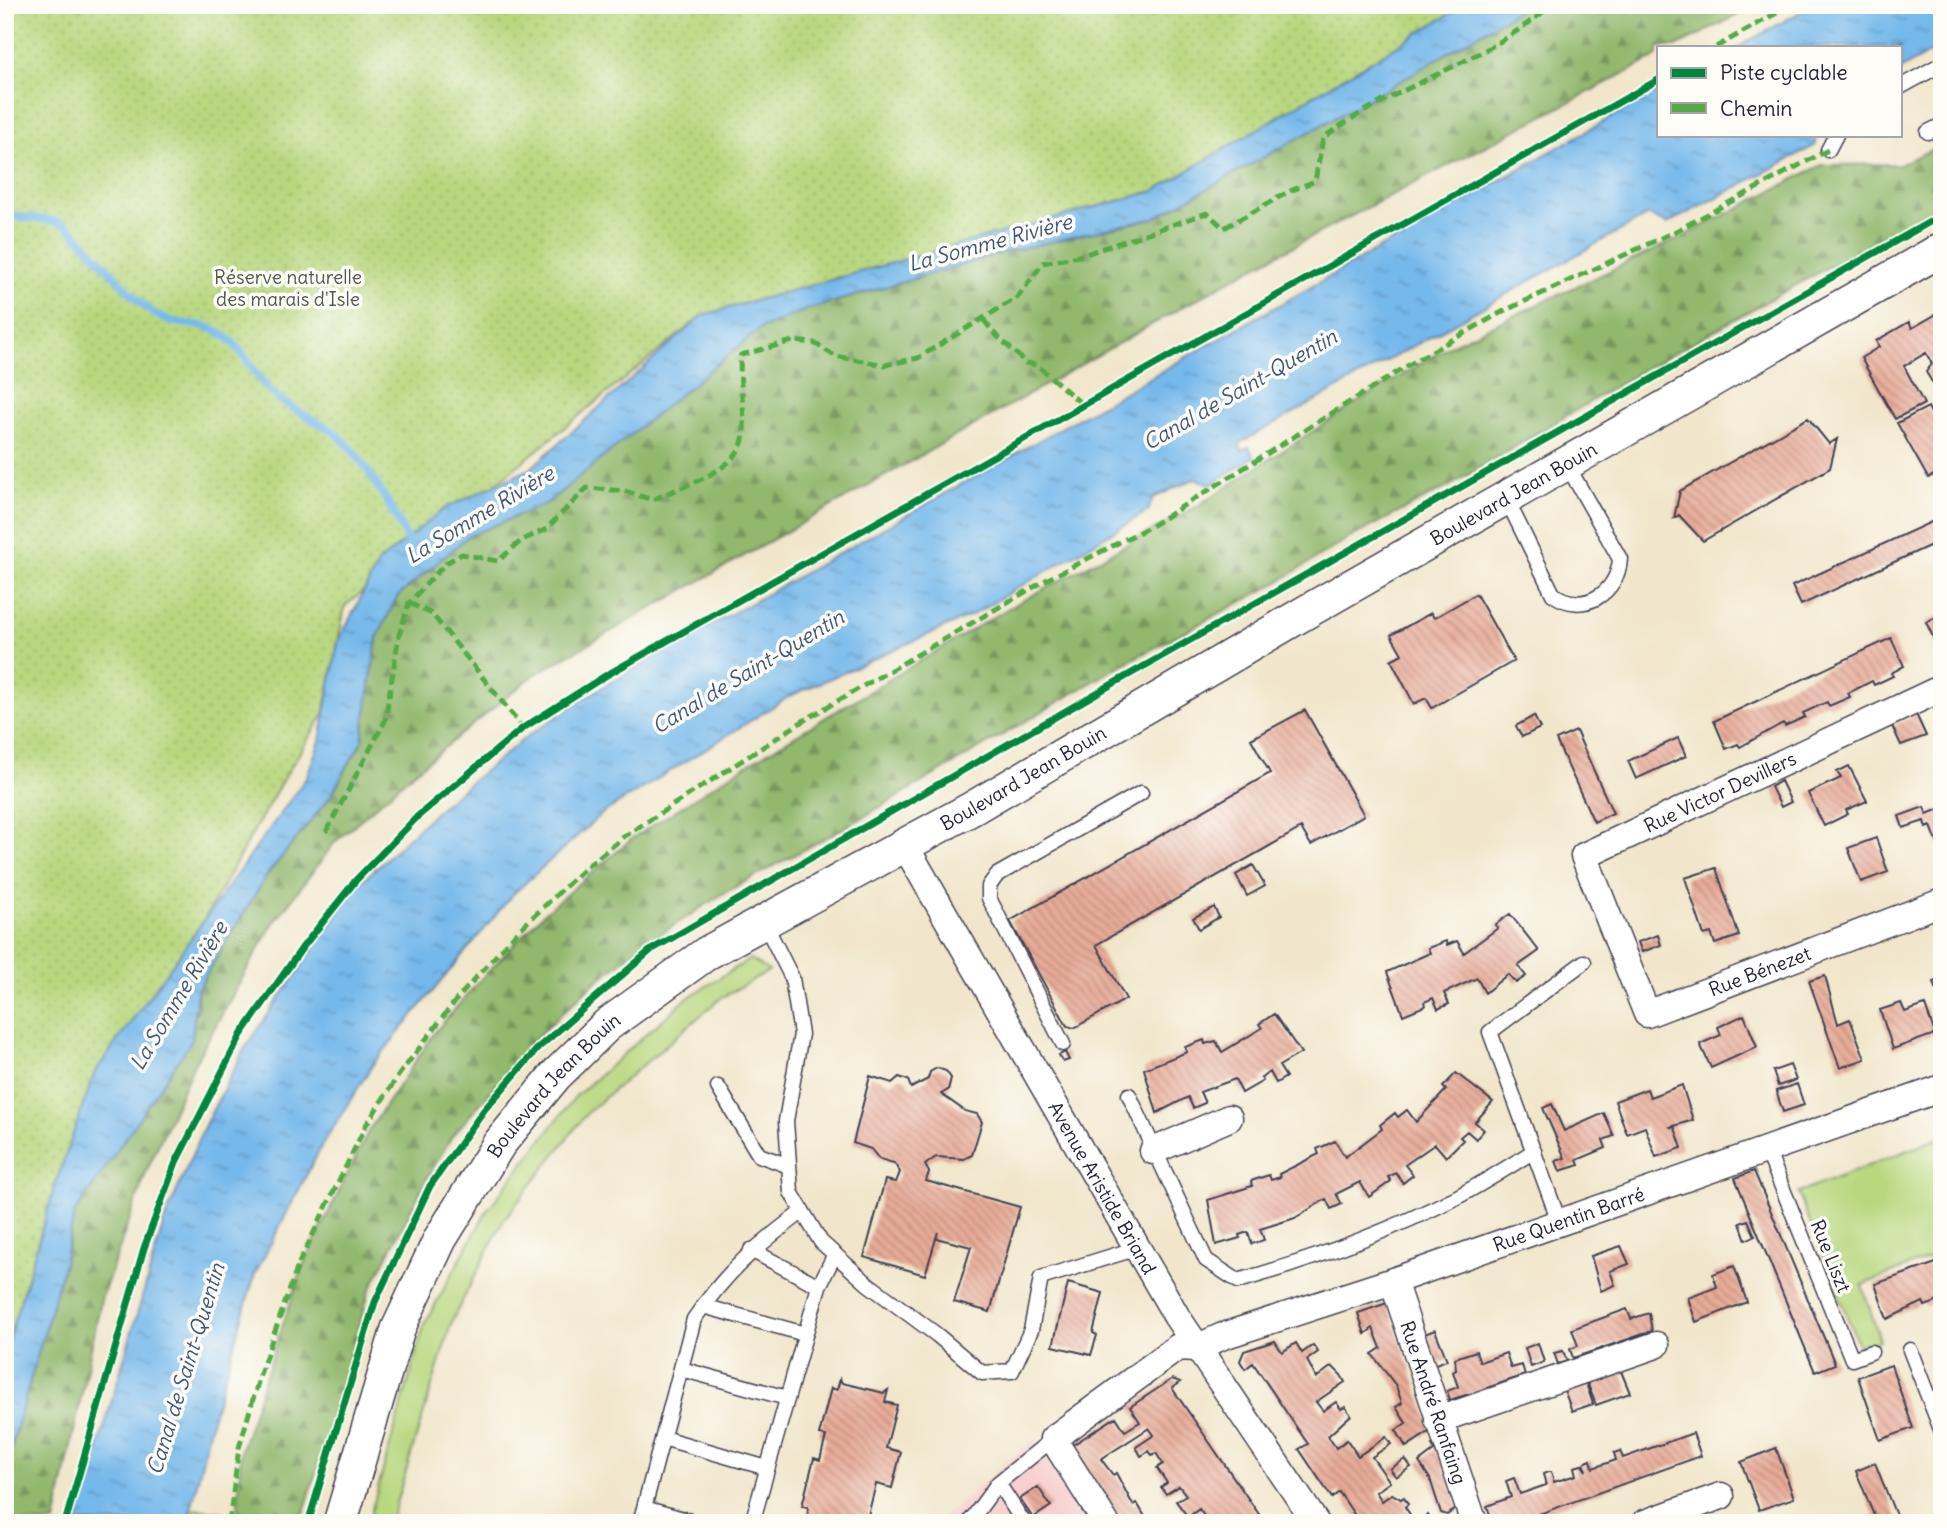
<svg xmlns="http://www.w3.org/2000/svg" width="1947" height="1528" font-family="Delius,sans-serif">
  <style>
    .built { fill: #f7d0cf }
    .grass { fill: #b8d77e; stroke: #6d7c5c; stroke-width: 2 }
    .forest { fill: url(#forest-firs); stroke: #5a6d54; stroke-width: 2 }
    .park { fill: url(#park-dots); stroke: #6d7c5c; stroke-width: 2 }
    .water { fill: url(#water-ripples); stroke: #4c6d93; stroke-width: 2 }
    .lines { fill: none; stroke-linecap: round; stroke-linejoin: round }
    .stream { stroke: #75b8eb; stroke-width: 8 }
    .building { fill: url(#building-back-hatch) }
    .service-casing { stroke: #413f51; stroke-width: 17 }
    .minor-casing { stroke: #413f51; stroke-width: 29 }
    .tertiary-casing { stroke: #413f51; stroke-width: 36 }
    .service { stroke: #fff; stroke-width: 14 }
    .minor { stroke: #fff; stroke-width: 26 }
    .tertiary { stroke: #fff; stroke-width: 33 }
    .quiet { stroke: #53aa46; stroke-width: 5; stroke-dasharray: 10 5; stroke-linecap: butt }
    .cycleway-casing { stroke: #fdfcf7; stroke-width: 11 }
    .cycleway { stroke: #00873e; stroke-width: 7 }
    .labels { text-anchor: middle; stroke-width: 7; stroke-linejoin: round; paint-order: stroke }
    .park-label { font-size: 19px; fill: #4f584f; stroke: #fdfcf7 }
    .street-label { font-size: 19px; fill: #22223b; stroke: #fdfcf7 }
    .water-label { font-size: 21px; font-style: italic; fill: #3f5679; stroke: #fdfcf7 }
  </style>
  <defs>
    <pattern id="forest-firs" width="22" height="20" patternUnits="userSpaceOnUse" patternTransform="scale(1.75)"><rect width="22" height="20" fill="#92b86d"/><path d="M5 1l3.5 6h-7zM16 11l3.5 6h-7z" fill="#77955b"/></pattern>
    <pattern id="park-dots" width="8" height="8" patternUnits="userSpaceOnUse" patternTransform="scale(1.75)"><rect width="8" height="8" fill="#b8d77e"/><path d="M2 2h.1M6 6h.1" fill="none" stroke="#9eb86e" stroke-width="1.8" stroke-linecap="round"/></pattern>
    <pattern id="water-ripples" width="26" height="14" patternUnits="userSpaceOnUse" patternTransform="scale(1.75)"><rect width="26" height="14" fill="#75b8eb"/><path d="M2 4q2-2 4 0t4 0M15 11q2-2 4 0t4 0" fill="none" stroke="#6095c0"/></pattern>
    <pattern id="building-back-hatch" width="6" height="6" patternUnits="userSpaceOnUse" patternTransform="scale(1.75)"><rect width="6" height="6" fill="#e8ab98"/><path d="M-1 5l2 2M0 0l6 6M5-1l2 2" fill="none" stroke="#bc8b7d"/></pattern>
  </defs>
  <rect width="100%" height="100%" fill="#fdfcf7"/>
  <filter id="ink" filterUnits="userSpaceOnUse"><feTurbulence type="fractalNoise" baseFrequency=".0143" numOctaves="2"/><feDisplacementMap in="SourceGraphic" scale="14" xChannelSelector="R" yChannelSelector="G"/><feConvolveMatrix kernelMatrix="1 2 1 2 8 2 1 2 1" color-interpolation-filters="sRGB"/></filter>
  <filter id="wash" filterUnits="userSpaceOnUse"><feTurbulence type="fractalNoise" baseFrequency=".00686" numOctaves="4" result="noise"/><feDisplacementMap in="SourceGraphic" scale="28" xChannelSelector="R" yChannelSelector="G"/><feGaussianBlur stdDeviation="1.57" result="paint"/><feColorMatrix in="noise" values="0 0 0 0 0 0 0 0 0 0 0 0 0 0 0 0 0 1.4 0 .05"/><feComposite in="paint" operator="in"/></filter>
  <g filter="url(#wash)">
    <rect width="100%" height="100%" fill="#f1e6cb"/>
    <path class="built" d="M1034 1439 1088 1523H936Z"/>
    <path class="grass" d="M750 959 769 971 721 998 588 1112 503 1221 452 1321 390 1523H368L425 1323 488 1209 575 1097 686 999Z
      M1942 1137V1253L1862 1285 1880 1340 1859 1346 1798 1193Z
      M192 1509 223 1512 222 1523H188Z"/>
    <path class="forest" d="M1527 5H1757L1676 47H1658V56L1248 270 534 675 413 773 335 842 271 927 194 1064 147 1170 101 1300 55 1523H5V1468L63 1267 74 1214 198 1008 197 990 267 875 330 797 362 741 377 637 396 597 468 536 546 504 760 329 806 310 1006 252 1154 218 1380 93Z
      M1942 145V204L1636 374 1448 487 1349 538 1275 584 1121 665 853 823 724 893 641 947 593 984 540 1034 452 1136 425 1182 369 1292 301 1523H237L241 1450 273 1353 304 1263 369 1130 435 1032 480 980 544 913 633 838 738 770 1007 609 1194 508 1361 400 1453 344 1680 238 1822 165 1900 164Z"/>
    <path class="park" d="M5 5H1465L1154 191 703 315 345 606 324 714 283 779 56 1182 5 1352Z"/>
    <path class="water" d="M1465 5H1527L1380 93 1154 218 1006 252 806 310 760 329 546 504 468 536 397 597 377 638 362 741 330 797 267 875 197 990 192 1040 74 1214 63 1267 5 1468V1352L56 1182 95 1072 306 778 320 741 338 642 379 562 445 508 530 469 703 315 1154 191Z
      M1813 5H1942V45L1900 70V47H1738Z
      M1658 91V135H1817L1816 145 1667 224 1648 215 1240 443 1241 451 1249 447 1254 457 1212 484 1194 479 1153 498 1148 511 972 615 790 696 603 813 512 895 373 1064 322 1145 255 1274 211 1422 188 1523H76L165 1219 203 1129 245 1048 356 887 445 803 529 735 597 690Z"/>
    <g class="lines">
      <path class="stream" d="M5 212C24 222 47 215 67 226 73 230 80 239 85 244 104 264 129 293 148 309 175 331 199 318 222 334 246 349 254 379 277 397 294 411 313 419 331 430 359 448 398 518 411 548"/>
    </g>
    <g id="blocks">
      <path class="building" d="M1942 311V376L1932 382 1926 372 1932 364 1926 353 1904 366 1924 404 1895 419 1861 358 1879 347 1876 341 1909 322 1912 328Z
        M1928 407 1932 415 1942 410V471L1928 478 1897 423Z
        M1808 418 1829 444 1837 439 1830 468 1703 541 1679 515 1674 518 1680 491Z
        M1942 517V540L1801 605 1792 586Z
        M1476 594 1514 661 1432 708 1426 698 1414 704 1391 660 1402 654 1391 635 1431 613 1434 618Z
        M1942 614V649L1939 650 1926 622Z
        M1891 638 1904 666 1891 673 1893 676 1874 685 1872 681 1848 693 1850 697 1829 706 1827 702 1803 713 1805 717 1785 726 1783 723 1740 747 1738 744 1726 749 1714 721Z
        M1305 710 1364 815 1311 845 1301 828 1096 945 1126 999 1074 1028 1067 1026 1010 921 1270 773 1251 739Z
        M1916 714 1926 736 1901 745 1892 726Z
        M1534 716 1540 728 1522 737 1516 726Z
        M1576 731 1613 813 1594 822 1556 740Z
        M1678 738 1686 756 1636 779 1628 761Z
        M1849 766 1867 801 1846 810 1848 814 1824 826 1808 793 1841 778 1837 772Z
        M1781 781 1791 802 1781 807 1771 787Z
        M1924 807 1927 814 1939 809 1942 816V855L1931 826 1926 828 1924 821 1903 828 1899 816Z
        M1876 838 1888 872 1861 882 1848 848Z
        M1253 865 1265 886 1247 896 1236 875Z
        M1716 868 1739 936 1715 944 1711 933 1704 935 1685 878Z
        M1214 907 1219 917 1199 929 1193 918Z
        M1510 914 1539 951 1518 966 1526 976 1516 983 1508 974 1485 993 1477 978 1444 993 1449 1004 1438 1009 1433 998 1424 1002 1425 1006 1403 1015 1387 972 1430 953 1428 948 1446 941 1447 945 1457 941 1464 953 1498 928 1495 925Z
        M1658 935 1661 945 1642 952 1638 942Z
        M1825 976 1838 1024 1850 1019 1865 1059 1840 1068 1809 981Z
        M1942 979V1003H1941L1934 982Z
        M1901 1003 1905 1012 1925 1005 1935 1034 1893 1049 1880 1010Z
        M1274 1014 1301 1053 1279 1066 1286 1077 1276 1083 1270 1072 1261 1078 1263 1081 1242 1093 1235 1079 1200 1092 1205 1103 1193 1108 1188 1097 1157 1113 1144 1069 1187 1052 1185 1047 1204 1040 1205 1044 1216 1041 1222 1052 1262 1028 1259 1024Z
        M1744 1015 1757 1047 1711 1068 1700 1044 1721 1035 1718 1027Z
        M1065 1052 1069 1060 1063 1062 1059 1055Z
        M1790 1065 1796 1080 1778 1086 1773 1071Z
        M937 1068 946 1071 951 1078 948 1090 941 1094 965 1111 977 1114 982 1122 972 1155 964 1159 936 1157 925 1165 929 1172 926 1181 1020 1207 990 1312 954 1302 971 1247 936 1238 938 1232 925 1275 864 1257 885 1180 896 1182 900 1172 894 1163 879 1159 871 1149 853 1143 870 1076 892 1083 899 1077 908 1080 911 1088 928 1079 930 1072Z
        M1456 1073 1493 1102 1475 1122 1484 1130 1476 1139 1467 1131 1460 1137 1463 1140 1446 1157 1435 1144 1405 1165 1413 1175 1403 1183 1396 1173 1388 1177 1391 1181 1369 1197 1360 1182 1336 1194 1342 1204 1331 1209 1326 1199 1295 1218 1260 1229 1264 1240 1252 1244 1248 1232 1239 1235 1240 1238 1216 1245 1208 1200 1252 1186 1251 1181 1269 1175 1271 1180 1280 1177 1279 1174 1319 1154 1317 1149 1335 1141 1345 1157 1382 1129 1380 1125 1395 1113 1398 1117 1407 1110 1416 1122 1446 1090 1443 1087Z
        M1797 1084 1804 1105 1783 1112 1776 1091Z
        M1682 1085 1693 1120 1671 1127 1675 1128 1682 1148 1656 1157 1645 1127 1627 1134 1615 1101 1647 1089 1650 1097Z
        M1552 1104 1564 1131 1604 1113 1614 1136 1603 1140 1606 1148 1577 1160 1579 1165 1560 1171 1556 1161 1565 1158 1543 1108Z
        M1754 1171 1835 1364 1815 1372 1735 1178Z
        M1748 1220 1755 1236 1746 1240 1740 1223Z
        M1621 1246 1629 1264 1610 1271 1615 1285 1601 1291 1591 1256Z
        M1942 1261V1300L1925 1306 1923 1302 1887 1319 1875 1284Z
        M1734 1266 1747 1302 1696 1322 1688 1298 1717 1287 1713 1274Z
        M1068 1283 1103 1293 1093 1333 1097 1335 1091 1355 1053 1346Z
        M1387 1303 1432 1430 1406 1447 1396 1430 1406 1423 1396 1407 1402 1403 1396 1386 1372 1354 1381 1348 1373 1328 1365 1334 1358 1313Z
        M1627 1309 1631 1319 1649 1313 1652 1331 1573 1358 1570 1349 1578 1346 1572 1329Z
        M1435 1330 1447 1360 1430 1366 1419 1336Z
        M1275 1341 1282 1352 1296 1343 1302 1353 1313 1345 1318 1352 1307 1360 1316 1378 1332 1366 1341 1375 1345 1382 1316 1402 1323 1411 1336 1402 1341 1409 1345 1407 1351 1415 1328 1436 1336 1448 1347 1440 1358 1456 1386 1437 1391 1444 1372 1457 1390 1482 1376 1492 1382 1501 1392 1494 1401 1499 1404 1497 1408 1504 1405 1507 1411 1516 1401 1523H1360L1339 1492 1332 1498 1299 1449 1308 1444 1297 1428 1253 1363 1245 1369 1240 1361 1244 1351Z
        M1538 1343 1544 1362 1531 1367 1525 1348Z
        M1476 1351 1480 1362 1506 1353 1511 1368 1522 1365 1525 1375 1487 1388 1489 1396 1472 1401 1469 1394 1450 1400 1447 1391 1458 1387 1453 1372 1456 1370 1455 1358Z
        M1563 1351 1567 1361 1558 1364 1554 1353Z
        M1618 1364 1630 1393 1596 1405 1587 1382Z
        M1891 1365 1913 1428 1880 1440 1858 1377Z
        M840 1379 842 1383 884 1393 888 1390 885 1402 897 1405 886 1448 901 1452 892 1488 876 1484 866 1523 855 1520 854 1523H832L808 1517 807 1522 808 1507 802 1506 814 1458 820 1460 826 1436 819 1435 831 1388 837 1390Z
        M1172 1379 1180 1382 1172 1388 1265 1523H1209L1199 1509 1188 1517 1176 1501 1186 1495 1179 1486 1166 1494 1161 1487 1167 1483 1157 1468 1163 1464 1156 1453 1152 1455 1149 1451 1141 1456 1136 1447 1154 1435 1149 1428 1101 1459 1113 1475 1116 1473 1133 1505 1137 1503 1147 1520 1121 1523 1071 1446 1116 1417 1125 1431 1140 1422 1130 1407Z
        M1586 1383 1593 1404 1572 1411 1564 1390Z
        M1693 1433 1701 1456 1514 1523H1493L1487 1506 1511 1497 1506 1481 1514 1478 1520 1494 1546 1485 1543 1474 1548 1472H1551L1554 1482 1576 1475 1574 1467 1582 1465 1586 1471 1584 1463 1591 1460 1593 1468 1616 1460 1614 1453 1620 1451 1623 1458Z
        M1436 1443 1459 1507 1447 1515 1441 1513 1430 1479 1419 1462 1435 1450 1432 1445Z
        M1776 1448 1794 1498 1759 1510 1741 1462Z
        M1405 1459 1411 1467 1396 1477 1390 1469Z
        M1875 1463 1899 1523H1877L1856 1471Z
        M1038 1487 1051 1506 1033 1518 1020 1499Z
        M1700 1514 1703 1523H1691L1689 1518Z
        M1428 1515 1433 1523H1417Z"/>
    </g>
  </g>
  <g filter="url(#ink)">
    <use href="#blocks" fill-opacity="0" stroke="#413f51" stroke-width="2"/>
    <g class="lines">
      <defs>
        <path id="service" d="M1900 87 1942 64
          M1928 132 1942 125
          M1828 150 1836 135
          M1506 498 1553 594C1583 616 1618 593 1620 559L1566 463
          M765 924 792 978 801 1034 786 1121 791 1192 821 1242 868 1284 937 1335 982 1373 1012 1371 1031 1330 1041 1278 1138 1248
          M1063 1044 989 898V886L997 875 1141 793
          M718 1087 759 1155 789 1166
          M1129 1095 1206 1260 1238 1281C1312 1260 1385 1233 1455 1198 1482 1184 1508 1167 1534 1151
          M1767 1150 1852 1359 1871 1352
          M1560 1224 1490 1032 1584 962
          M751 1250 819 1286
          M703 1306 805 1334
          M1910 1350 1942 1432
          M681 1369 787 1398
          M663 1438 767 1468
          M644 1508 697 1523
          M640 1523 694 1319C727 1271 756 1246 802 1212
          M752 1523 819 1286 835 1254
          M969 1523 998 1483
          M1024 1523 998 1483 1053 1439"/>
        <g id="minor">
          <path id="s1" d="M1942 688 1584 856 1647 1014 1942 902"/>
          <path id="s2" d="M904 844 1177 1317 1316 1523"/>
          <path d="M1153 1151 1229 1118"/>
          <path id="s3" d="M1393 1281 1474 1523"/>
          <path d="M1438 1420 1656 1345"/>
          <path id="s4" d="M1106 1523 1053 1439 1178 1347 1196 1348 1223 1336 1393 1281 1942 1088"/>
          <path d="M1645 1523 1721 1496"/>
        </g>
        <g id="tertiary">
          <path id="s5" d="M340 1523 398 1329 440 1239 499 1144 555 1076 607 1025 707 953 971 809 1306 612 1942 249"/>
        </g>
      </defs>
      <use href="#service" class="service-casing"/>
      <use href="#minor" class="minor-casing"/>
      <use href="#tertiary" class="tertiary-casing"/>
      <use href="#service" class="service"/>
      <use href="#minor" class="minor"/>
      <use href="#tertiary" class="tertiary"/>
      <path class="quiet" d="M1716 47 1791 5
        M984 320 992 331 1026 363 1037 365 1084 406
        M409 603 432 614 523 728
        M326 832 385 721 399 635 409 603 446 563 462 554 498 561 522 540 545 530 587 488 624 491 653 500C681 485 744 472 744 431 745 405 738 381 741 355L793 341 814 343 835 356 885 365 918 358 1018 297 1043 263 1083 255 1207 213 1224 228 1290 191 1315 181 1323 138C1394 85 1484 64 1551 5
        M229 1523 239 1448 262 1368 299 1263 366 1125 398 1076 456 1000 518 931 585 868 625 836 803 721 1046 580 1151 526 1425 355 1504 311 1674 232 1828 150"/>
      <defs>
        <path id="cycleway" d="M65 1523 144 1248 176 1162 241 1035 302 948 356 880 418 816 523 728 605 676 1658 80
          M308 1523 375 1302 430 1186 484 1110 539 1047 651 950 1102 690 1942 215"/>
      </defs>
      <use href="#cycleway" class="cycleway-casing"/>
      <use href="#cycleway" class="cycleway"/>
    </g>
  </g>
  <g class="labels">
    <g class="park-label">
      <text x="288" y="284">Réserve naturelle<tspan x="288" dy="22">des marais d'Isle</tspan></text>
    </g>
    <g class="street-label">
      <text dy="7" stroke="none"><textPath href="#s5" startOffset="1626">Boulevard Jean Bouin</textPath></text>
      <text dy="7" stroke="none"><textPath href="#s5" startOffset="1059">Boulevard Jean Bouin</textPath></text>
      <text transform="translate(1720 792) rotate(-25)" y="7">Rue Victor Devillers</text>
      <text dy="7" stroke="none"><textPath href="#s1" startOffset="686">Rue Bénezet</textPath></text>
      <text dy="7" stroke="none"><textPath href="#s5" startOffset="494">Boulevard Jean Bouin</textPath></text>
      <text dy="7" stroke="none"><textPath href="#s2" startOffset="397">Avenue Aristide Briand</textPath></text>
      <text dy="7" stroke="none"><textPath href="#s4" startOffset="667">Rue Quentin Barré</textPath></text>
      <text transform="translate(1831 1256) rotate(68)" y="7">Rue Liszt</text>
      <text dy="7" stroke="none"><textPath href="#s3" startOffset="128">Rue André Ranfaing</textPath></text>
    </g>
    <g class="water-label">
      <text transform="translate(990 243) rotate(-15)" y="7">La Somme Rivière</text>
      <text transform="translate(1240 390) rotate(-30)" y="7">Canal de Saint-Quentin</text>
      <text transform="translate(480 515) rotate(-31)" y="7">La Somme Rivière</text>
      <text transform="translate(748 672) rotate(-31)" y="7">Canal de Saint-Quentin</text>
      <text transform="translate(179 996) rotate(-59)" y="7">La Somme Rivière</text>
      <text transform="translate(186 1369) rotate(-73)" y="7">Canal de Saint-Quentin</text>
    </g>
  </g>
  <rect width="1947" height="1528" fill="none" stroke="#fdfcf7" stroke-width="28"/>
  <rect x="1657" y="46" width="245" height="91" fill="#fdfcf7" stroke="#a5a5ac" stroke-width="2"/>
  <rect x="1671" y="68" width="35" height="10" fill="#00873e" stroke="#a5a5ac" stroke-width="2"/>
  <text x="1720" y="80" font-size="21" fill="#22223b">Piste cyclable</text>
  <rect x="1671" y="103" width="35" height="10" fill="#53aa46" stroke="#a5a5ac" stroke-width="2"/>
  <text x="1720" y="116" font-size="21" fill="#22223b">Chemin</text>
</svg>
